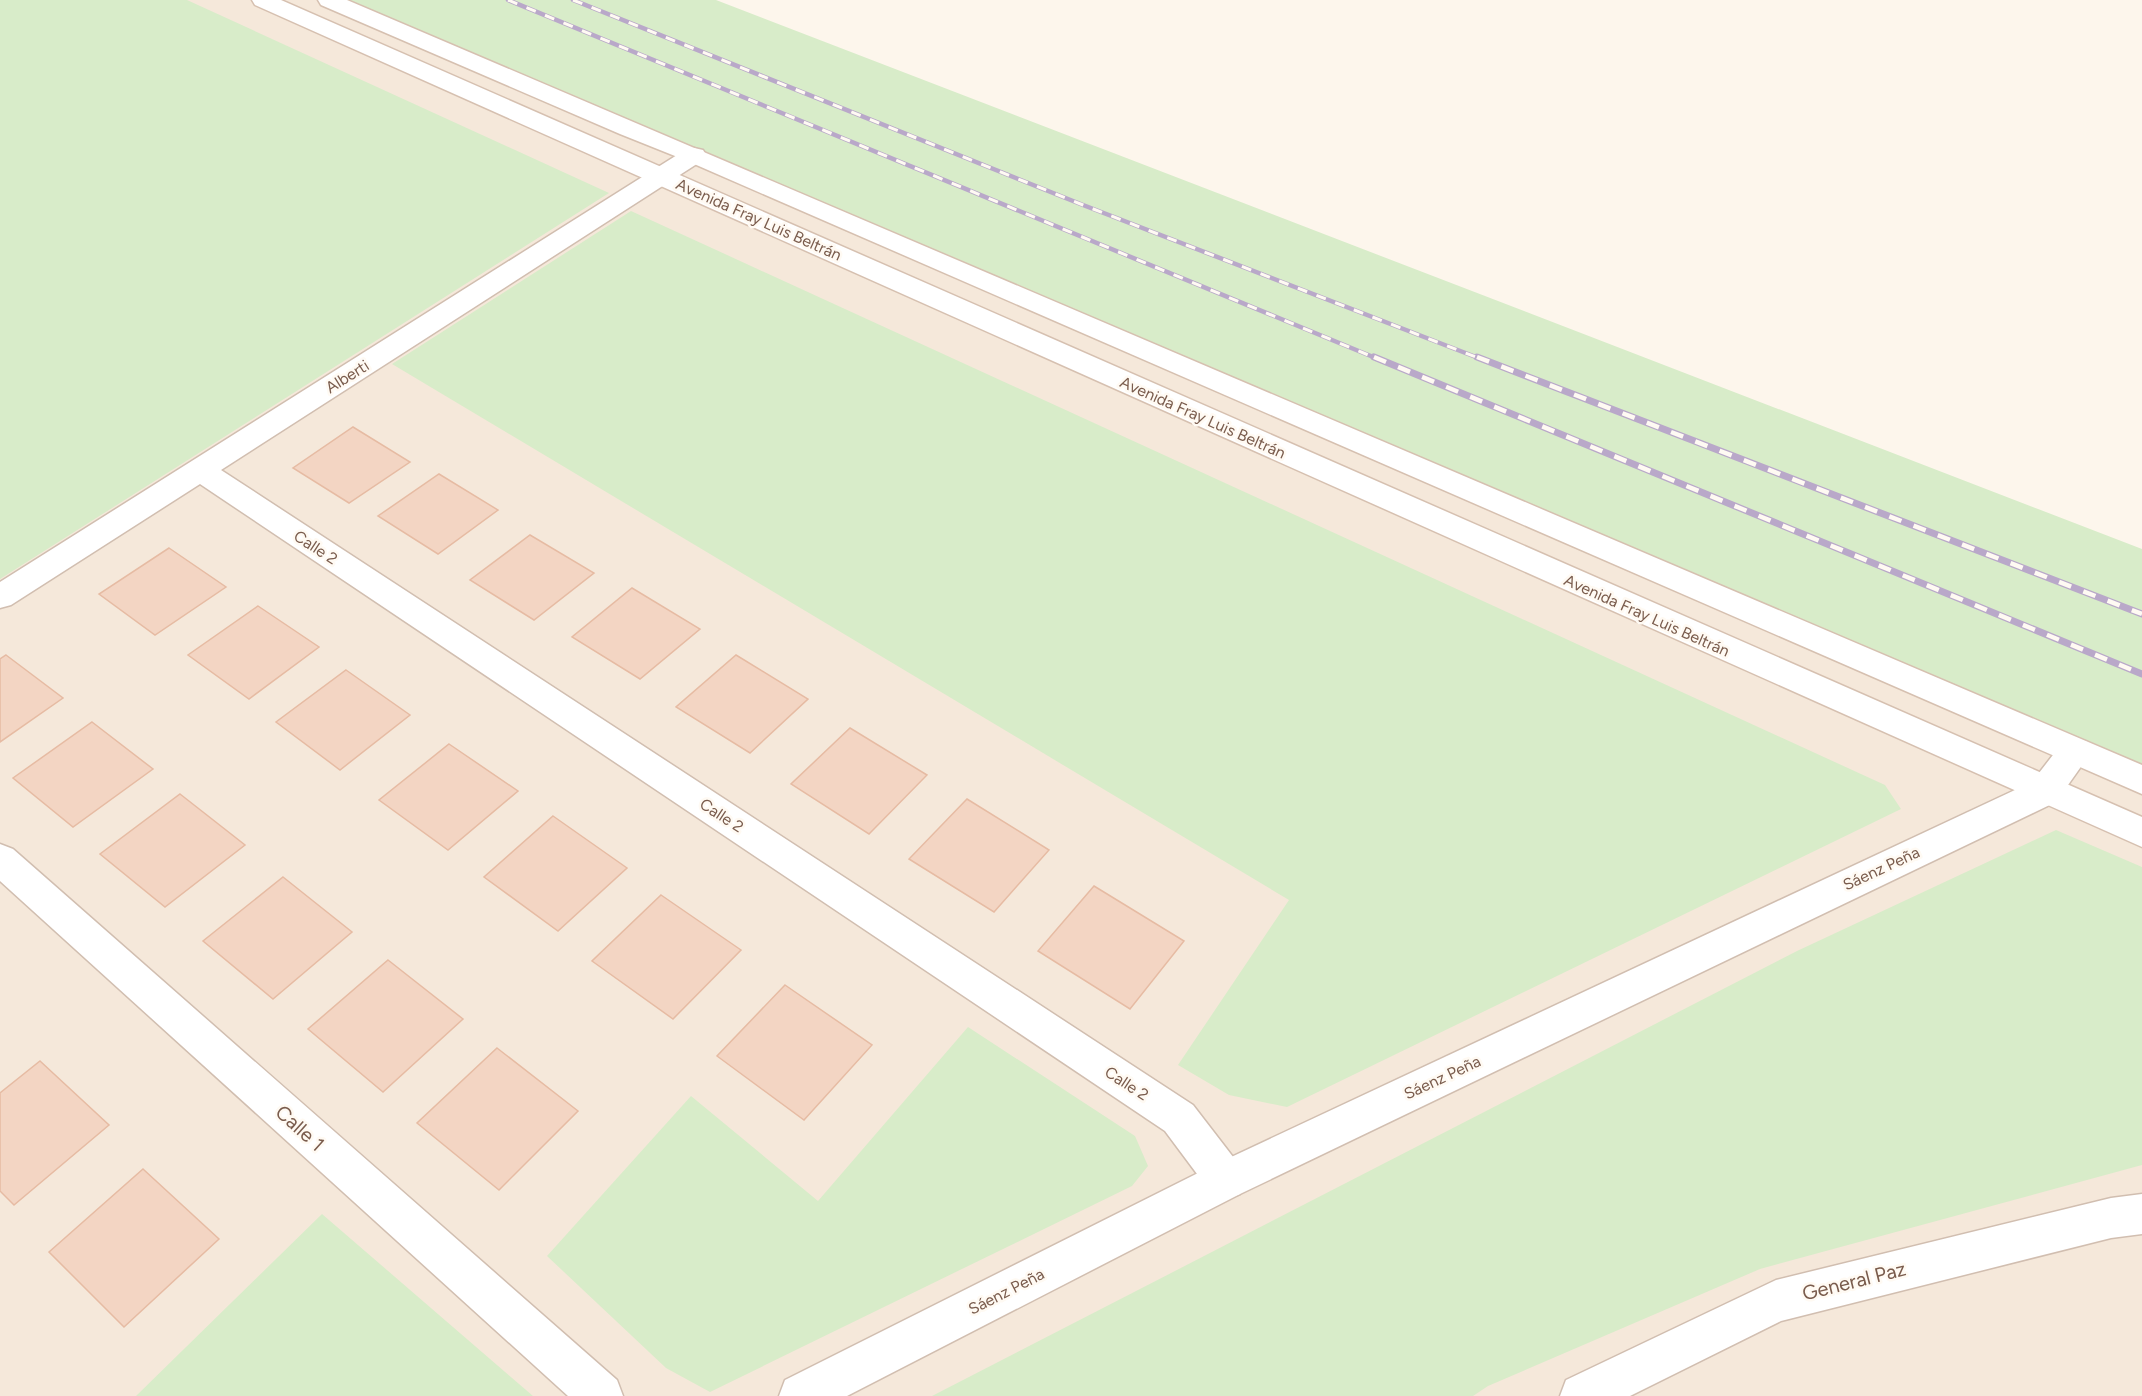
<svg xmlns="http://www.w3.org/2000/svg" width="2142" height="1396" font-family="Figtree,sans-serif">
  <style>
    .residential { fill: #f5e8da }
    .green { fill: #d8ecc9 }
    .building { fill: #f3d5c3; stroke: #e6bba3; stroke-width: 1.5 }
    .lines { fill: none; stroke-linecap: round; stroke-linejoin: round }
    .minor-casing { stroke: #d1beb0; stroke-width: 3 }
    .tertiary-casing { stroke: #d1beb0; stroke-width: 3 }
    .secondary-casing { stroke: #d6c0b0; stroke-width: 3 }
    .minor { fill: #fff; fill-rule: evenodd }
    .tertiary { fill: #fff; fill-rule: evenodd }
    .secondary { fill: #fff; fill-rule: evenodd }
    .rail-far1-casing { stroke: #b9a8c9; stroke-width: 4.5 }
    .rail-casing { stroke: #b9a8c9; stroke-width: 7 }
    .rail-far1 { stroke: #fffaf3; stroke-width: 3; stroke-dasharray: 10; stroke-linecap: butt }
    .rail { stroke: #fffaf3; stroke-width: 4.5; stroke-dasharray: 13; stroke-linecap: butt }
    .labels { text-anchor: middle; stroke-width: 5; stroke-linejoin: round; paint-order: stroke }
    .street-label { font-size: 16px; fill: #7a5c4d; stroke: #fffaf3 }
    .near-street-label { font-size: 20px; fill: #7a5c4d; stroke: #fffaf3 }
  </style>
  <rect width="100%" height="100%" fill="#fdf6ec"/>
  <path class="residential" d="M0 0H329L2142 780V1396H0Z"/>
  <path class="green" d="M0 0H187L609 193 0 579Z
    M329 0H716L2142 549V780Z
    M631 211 1885 785 1901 809 1287 1107 1229 1095 1178 1065 1289 900 392 364Z
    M2056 830 2142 867V1165L1760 1269 1488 1386 1473 1396H932L1797 951Z
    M968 1027 1135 1136 1148 1166 1132 1186 710 1392 666 1368 547 1256 691 1096 818 1201Z
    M322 1214 533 1396H136Z"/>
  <path class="building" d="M353 427 410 462 349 503 293 468Z
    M439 474 498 510 438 554 378 516Z
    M530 535 594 573 534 620 470 580Z
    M169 548 226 587 155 635 99 594Z
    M632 588 700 629 640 679 572 637Z
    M258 606 319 647 249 699 188 655Z
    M6 655 63 698 0 742V659Z
    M736 655 808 699 750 753 676 707Z
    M346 670 410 715 340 770 276 722Z
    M92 722 153 769 73 827 13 778Z
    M850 728 927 775 869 834 791 784Z
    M449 744 518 791 448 850 379 800Z
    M180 794 245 845 165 907 100 854Z
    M967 799 1049 850 994 912 909 859Z
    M553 816 627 868 558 931 484 877Z
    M283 877 352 932 273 999 203 941Z
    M1094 886 1184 941 1130 1009 1038 951Z
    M661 895 741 950 673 1019 592 961Z
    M388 960 463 1019 383 1092 308 1029Z
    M785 985 872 1045 804 1120 717 1056Z
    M497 1048 578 1111 499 1190 417 1123Z
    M40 1061 109 1125 14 1205 0 1191V1093Z
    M143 1169 219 1239 124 1327 49 1252Z"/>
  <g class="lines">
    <defs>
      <path id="minor" d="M694 148 703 150 706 155 703 160 221 470 1193 1105 1240 1166 1246 1180 1240 1194 1226 1199 1212 1194 1165 1131 200 484 11 605 0 608V582L685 150Z
        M0 844 13 849 617 1380 623 1396H568L0 881Z"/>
      <path id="tertiary" d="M2075 738 2087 742 2092 751 2056 802 1240 1194 847 1396H779L785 1380 1212 1166 2032 782 2063 742Z
        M2142 1194V1234L2111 1238 1781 1321 1630 1396H1560L1566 1380 1776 1280 2111 1198Z"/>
      <path id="secondary" d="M252 0H281L2142 817V847L255 5Z
        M318 0H347L2142 765V794L685 160 620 134 321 5Z"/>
    </defs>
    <use href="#minor" class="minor-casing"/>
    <use href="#tertiary" class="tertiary-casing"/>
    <use href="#secondary" class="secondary-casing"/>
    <use href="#minor" class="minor"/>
    <use href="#tertiary" class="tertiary"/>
    <use href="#secondary" class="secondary"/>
    <defs>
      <path id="rail-far1" d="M508 0 1378 359
        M573 0 1083 205 1481 359"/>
      <path id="rail" d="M1374 357 2142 674
        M1477 357 2142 614"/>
    </defs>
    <use href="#rail-far1" class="rail-far1-casing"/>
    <use href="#rail" class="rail-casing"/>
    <use href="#rail-far1" class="rail-far1"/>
    <use href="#rail" class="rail"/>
  </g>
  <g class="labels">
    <g class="street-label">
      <text transform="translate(759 219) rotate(24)" y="6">Avenida Fray Luis Beltrán</text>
      <text transform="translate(347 376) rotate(-32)" y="6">Alberti</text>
      <text transform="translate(1203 417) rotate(24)" y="6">Avenida Fray Luis Beltrán</text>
      <text transform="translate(316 547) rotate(33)" y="6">Calle 2</text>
      <text transform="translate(1647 615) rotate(24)" y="6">Avenida Fray Luis Beltrán</text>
      <text transform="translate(722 815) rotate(33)" y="6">Calle 2</text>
      <text transform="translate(1881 868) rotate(-25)" y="6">Sáenz Peña</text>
      <text transform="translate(1442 1077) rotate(-25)" y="6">Sáenz Peña</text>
      <text transform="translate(1127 1083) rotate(33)" y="6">Calle 2</text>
      <text transform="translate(1006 1291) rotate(-27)" y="6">Sáenz Peña</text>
    </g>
    <g class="near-street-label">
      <text transform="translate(300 1128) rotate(42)" y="7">Calle 1</text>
      <text transform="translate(1854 1281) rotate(-14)" y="7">General Paz</text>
    </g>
  </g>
</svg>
